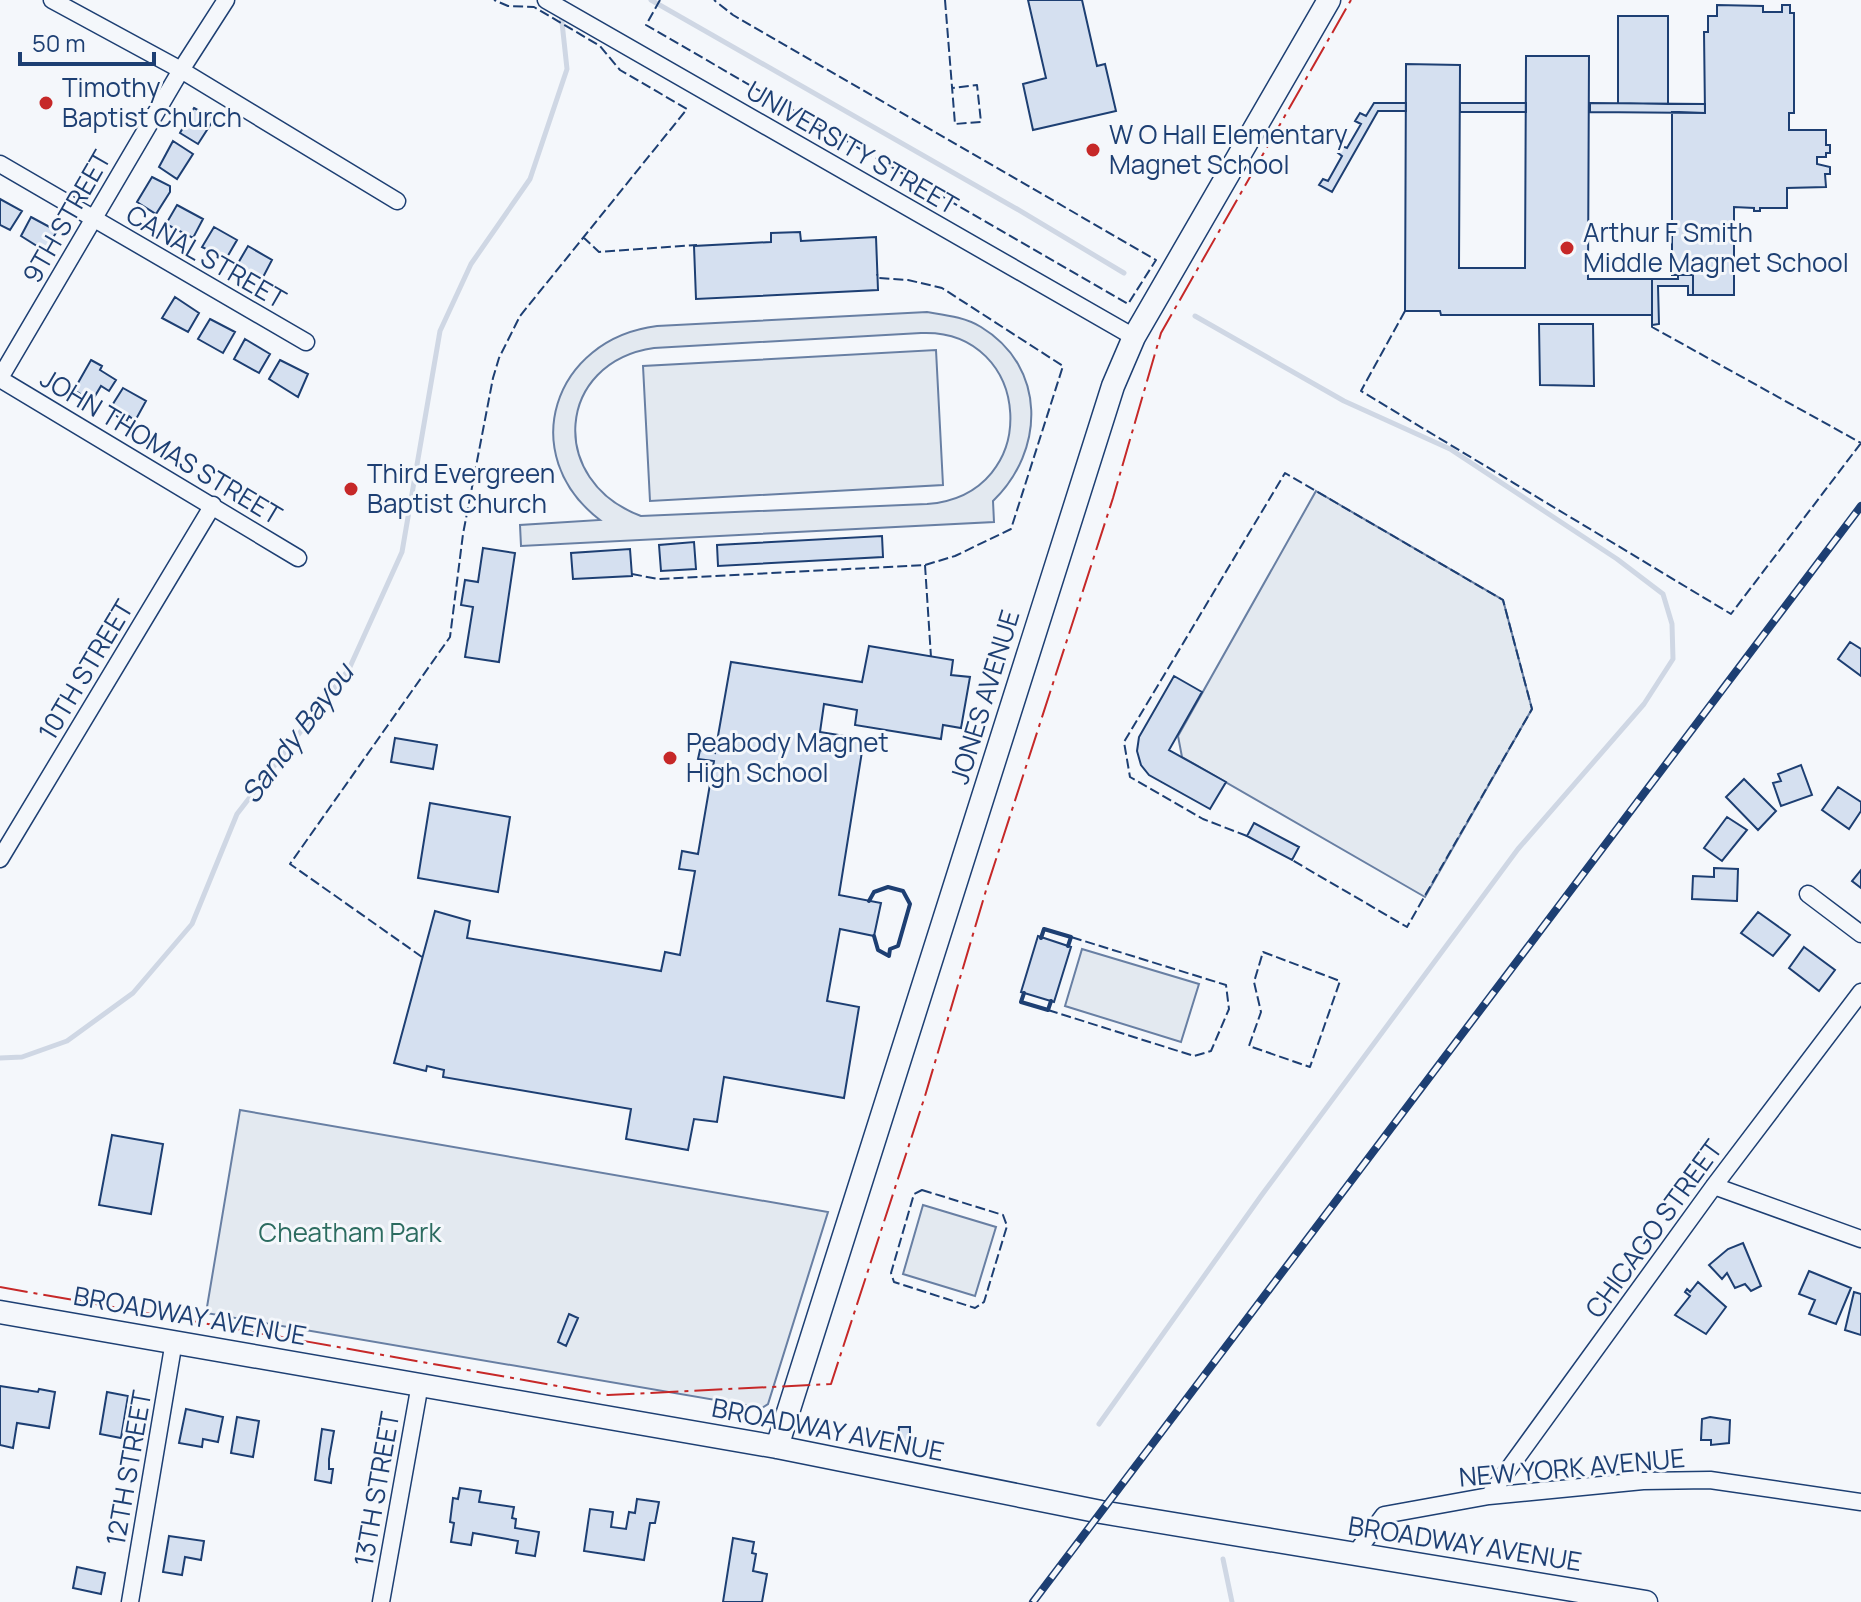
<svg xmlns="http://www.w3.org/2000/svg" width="1861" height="1602" font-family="Manrope,sans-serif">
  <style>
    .green { fill: #e3e9f0; stroke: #687fa3; stroke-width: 2; fill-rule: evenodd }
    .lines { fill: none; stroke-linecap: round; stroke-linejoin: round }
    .stream { stroke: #cfd7e4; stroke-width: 5 }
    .building { fill: #d5e0f0; stroke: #1d3f73; stroke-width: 2 }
    .street-casing { stroke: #1d3f73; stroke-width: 19 }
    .secondary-casing { stroke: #1d3f73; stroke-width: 25 }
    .street { stroke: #f4f7fb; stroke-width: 16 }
    .secondary { stroke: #f4f7fb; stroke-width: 22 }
    .rail-casing { stroke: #1d3f73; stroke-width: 8 }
    .rail { stroke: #f4f7fb; stroke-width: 5; stroke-dasharray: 15; stroke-linecap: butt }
    .fence { stroke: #1d3f73; stroke-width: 2; stroke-dasharray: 10 4; stroke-linecap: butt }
    .wall { stroke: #1d3f73; stroke-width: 4 }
    .power { stroke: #c62828; stroke-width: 2; stroke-dasharray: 28 6 4 6; stroke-linecap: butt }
    .poi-dot { fill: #c62828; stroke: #f4f7fb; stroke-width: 3 }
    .labels { text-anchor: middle; stroke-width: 6; stroke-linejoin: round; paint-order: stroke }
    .poi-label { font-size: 26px; fill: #1d3f73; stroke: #f4f7fb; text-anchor: start }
    .street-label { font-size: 26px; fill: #1d3f73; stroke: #f4f7fb }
    .park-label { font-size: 26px; fill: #2c6c60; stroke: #f4f7fb }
    .water-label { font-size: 28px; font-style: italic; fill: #1d3f73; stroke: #f4f7fb }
  </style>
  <rect width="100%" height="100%" fill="#f4f7fb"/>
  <path class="green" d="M927 312C945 315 965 317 981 327 1047 367 1045 451 993 501L994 522 521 546 520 525 600 520C515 455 553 339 657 326ZM921 333C1033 328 1045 495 927 504L641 516C547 481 556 362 654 348Z
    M936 350 943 485 650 501 643 366Z
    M1316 491 1503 600 1532 709 1425 897 1182 757 1178 736Z
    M1082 949 1199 984 1181 1042 1065 1006Z
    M240 1110 828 1212 768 1404 762 1408 206 1313Z
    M923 1205 996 1227 975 1296 903 1274Z"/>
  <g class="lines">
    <path class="stream" d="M651 0 1017 209 1124 273
      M0 1058 22 1057 67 1041 133 993 192 924 237 814 349 669 402 552 440 331 471 264 530 179 567 69 561 13
      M1099 1424 1261 1196 1518 849 1644 704 1673 659 1672 624 1663 594 1617 559 1450 449 1344 401 1195 316
      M1223 1559 1232 1602"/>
  </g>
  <path class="building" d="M1028 0H1082L1097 66 1105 64 1116 111 1033 130 1023 84 1046 78Z
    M1717 5 1763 6V12H1782V5H1790V13H1794V113H1789V130H1826V145H1830V153H1826V157H1817V164L1830 167V174H1825L1826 187 1787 188V208H1760V211H1754V208L1734 207V295H1693V275H1672V112L1705 113 1704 32H1708V16H1717Z
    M1618 16H1668V104L1618 103Z
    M1526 56H1589L1588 279H1652V315H1441L1440 311H1405L1406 64 1460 65 1459 268H1525Z
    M1374 103H1406V111H1378L1332 192 1319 185 1323 179 1328 181 1342 156 1338 153 1342 146 1347 148 1361 124 1355 121 1360 113 1366 116Z
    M1460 103H1526V112H1460Z
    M1590 103 1705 104V113L1590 112Z
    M194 108 214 119 198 144 180 133Z
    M173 141 193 154 177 179 159 167Z
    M152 177 170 186V192L156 214 137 202Z
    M0 199 22 211 10 230 0 225Z
    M177 205 203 219 193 238 166 224Z
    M31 217 57 231 45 251 21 236Z
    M214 227 237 240 226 259 202 247Z
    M800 232 801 241 876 237 878 290 696 299 694 246 771 242V233Z
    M248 246 272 260 261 281 237 265Z
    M1678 275H1693V295H1688V286H1658L1659 324 1652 325V279H1678Z
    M175 297 199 313 188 332 162 318Z
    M210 319 235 332 223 353 198 339Z
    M1539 324H1593L1594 386 1540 385Z
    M245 339 270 354 259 373 234 359Z
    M91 360 102 366 100 370 116 380 109 391 101 386 92 401 74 390Z
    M280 360 308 374 298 397 269 379Z
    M123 388 146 401 135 421 129 416 126 422 115 415 117 411 111 407Z
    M882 536 883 557 718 566 717 545Z
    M694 542 696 569 661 571 659 545Z
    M483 548 515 553 499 662 465 657 473 607 461 605 465 580 478 582Z
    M630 549 632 576 573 579 571 553Z
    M1850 642 1861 649V676L1838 659Z
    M869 646 953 660 951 675 970 677 961 728 943 725 941 739 855 725 857 710 824 704 820 732 864 739 839 895 881 903 874 936 840 929 827 1001 859 1007 844 1098 724 1077 717 1122 694 1119 688 1150 626 1139 631 1109 443 1077 444 1070 427 1066 426 1071 394 1063 435 911 470 921 467 938 661 971 665 952 680 955 695 871 679 869 682 851 698 854 714 761 698 759 700 750 715 753 731 662 862 682Z
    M1174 676 1202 692 1169 750 1226 782 1210 809 1149 775 1141 765 1137 751 1139 737Z
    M395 738 437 745 433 769 391 762Z
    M1801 765 1812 795 1781 806 1773 783 1781 781 1778 774Z
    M1744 779 1776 811 1758 830 1726 797Z
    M1838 787 1861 802V811L1849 829 1822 810Z
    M430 803 510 817 498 892 418 878Z
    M1727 817 1747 830 1722 861 1704 848Z
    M1254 823 1299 847 1292 860 1247 836Z
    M1714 868 1738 869 1737 901 1692 899 1693 876 1714 877Z
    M1861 870V888L1852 881Z
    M1758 912 1790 935 1773 956 1741 933Z
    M1038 936 1071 947 1054 1002 1021 992Z
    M1804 947 1835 970 1819 991 1789 968Z
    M112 1135 163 1144 151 1214 99 1205Z
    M1743 1243 1761 1286 1751 1291 1745 1284 1735 1288 1727 1273 1722 1279 1709 1265 1728 1249Z
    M1809 1271 1851 1288 1836 1324 1809 1314 1815 1300 1799 1294Z
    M1698 1282 1726 1307 1706 1334 1675 1315 1690 1296 1685 1292 1687 1289 1690 1292Z
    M1854 1292 1861 1294V1335L1845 1330Z
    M569 1314 578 1318 566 1346 558 1342Z
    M0 1386 38 1392 39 1389 55 1392 49 1428 17 1423 13 1448 0 1445Z
    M107 1392 128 1396 121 1438 100 1434Z
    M186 1409 223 1417 218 1442 203 1439 202 1447 179 1443Z
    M237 1417 259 1421 253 1457 231 1453Z
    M1710 1417 1730 1420 1729 1443 1711 1445V1440H1701L1702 1419Z
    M899 1427H910V1441H898Z
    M322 1429 334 1431 329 1459V1469H333L331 1483 315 1480Z
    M460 1488 481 1491 479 1502 514 1507 512 1518 516 1519 515 1528 539 1532 535 1556 516 1553 518 1541 473 1533 471 1545 451 1542 454 1523 450 1522 453 1498 458 1499Z
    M637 1499 659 1502 655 1523H650L644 1560 584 1551 590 1509 613 1512 611 1527 626 1529 629 1512 635 1513Z
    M169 1536 204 1541 201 1560 185 1557 182 1575 163 1572Z
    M733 1538 754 1542 752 1553 756 1554 753 1571 767 1574 762 1602H723Z
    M77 1567 105 1573 101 1594 73 1588Z"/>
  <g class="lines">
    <defs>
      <path id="street" d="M52 0 181 70 397 201
        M546 0 1134 337
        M0 164 306 342
        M0 378 181 70 226 0
        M0 379 298 558
        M0 859 213 505
        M1808 894 1861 934
        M1714 1186 1861 1239
        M1489 1496 1714 1186 1861 992
        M1355 1554 1384 1515 1489 1496 1643 1481 1710 1480 1861 1502
        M130 1602 174 1341
        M381 1602 420 1384"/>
      <path id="secondary" d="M0 1312 777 1447 1101 1512 1646 1602
        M777 1447 1113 386 1134 337 1329 0"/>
    </defs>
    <use href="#street" class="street-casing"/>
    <use href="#secondary" class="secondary-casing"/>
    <use href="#street" class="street"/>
    <use href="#secondary" class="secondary"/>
    <defs>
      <path id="rail" d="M1033 1602 1861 506"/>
    </defs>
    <use href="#rail" class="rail-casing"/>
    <use href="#rail" class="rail"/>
    <path class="fence" d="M660 0 646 25 1128 304 1156 260 733 15 714 0
      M945 0 955 124 981 122 977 85 952 88
      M583 237 599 252 697 245
      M1405 311 1361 391 1731 614 1861 443
      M1652 325V327L1861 443
      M925 565 931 657
      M632 574 658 579 925 565 955 556 1011 529 1063 366 942 288 908 280 878 278 877 274
      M1247 836 1203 819 1130 777 1124 742 1285 473 1503 600 1532 709 1407 927 1292 860
      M1263 952 1340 981 1310 1067 1249 1046 1261 1012 1254 982Z
      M422 957 290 864 450 637 463 534 493 378 499 358 520 316 687 109 620 70 600 46 534 7 508 6 494 0
      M1048 1010 1194 1056 1211 1051 1229 1009 1226 985 1071 937
      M922 1190 1003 1215 1007 1226 984 1302 975 1308 894 1282 891 1273 914 1194Z"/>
    <path class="wall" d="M869 901 874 892 888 887 903 891 910 904 898 946 890 949 889 956 878 950 874 936
      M1041 938 1044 929 1071 937 1068 946
      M1024 993 1021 1002 1048 1010 1051 1001"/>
    <path class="power" d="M0 1287 608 1395 831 1384 925 1096 987 887 1113 498 1161 333 1351 0"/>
  </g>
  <g class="poi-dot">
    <circle cx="46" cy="103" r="8"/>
    <circle cx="1093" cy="150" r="8"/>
    <circle cx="1567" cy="248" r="8"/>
    <circle cx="351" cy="489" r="8"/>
    <circle cx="670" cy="758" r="8"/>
  </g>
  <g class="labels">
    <g class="poi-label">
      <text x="62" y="97">Timothy<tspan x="62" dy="30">Baptist Church</tspan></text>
      <text x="1109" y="144">W O Hall Elementary<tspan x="1109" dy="30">Magnet School</tspan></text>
      <text x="1583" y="242">Arthur F Smith<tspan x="1583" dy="30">Middle Magnet School</tspan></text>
      <text x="367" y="483">Third Evergreen<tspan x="367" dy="30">Baptist Church</tspan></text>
      <text x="686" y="752">Peabody Magnet<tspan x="686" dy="30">High School</tspan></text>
    </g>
    <g class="street-label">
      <text transform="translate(852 148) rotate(30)" y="9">UNIVERSITY STREET</text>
      <text transform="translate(67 217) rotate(-60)" y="9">9TH STREET</text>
      <text transform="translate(206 257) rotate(30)" y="9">CANAL STREET</text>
      <text transform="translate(161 447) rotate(31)" y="9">JOHN THOMAS STREET</text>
      <text transform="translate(86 670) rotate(-59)" y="9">10TH STREET</text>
      <text transform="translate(985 697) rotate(-73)" y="9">JONES AVENUE</text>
      <text transform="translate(1654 1229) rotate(-54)" y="9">CHICAGO STREET</text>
      <text transform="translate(190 1316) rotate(10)" y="9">BROADWAY AVENUE</text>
      <text transform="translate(828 1430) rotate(11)" y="9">BROADWAY AVENUE</text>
      <text transform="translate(129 1468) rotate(-80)" y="9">12TH STREET</text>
      <text transform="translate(1572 1468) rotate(-5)" y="9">NEW YORK AVENUE</text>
      <text transform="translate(377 1489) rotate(-80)" y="9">13TH STREET</text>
      <text transform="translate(1465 1544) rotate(9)" y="9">BROADWAY AVENUE</text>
    </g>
    <g class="park-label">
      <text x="350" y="1242">Cheatham Park</text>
    </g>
    <g class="water-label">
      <text transform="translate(297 733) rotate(-53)" y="10">Sandy Bayou</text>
    </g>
  </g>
  <path d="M20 52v12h134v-12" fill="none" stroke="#1d3f73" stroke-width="4"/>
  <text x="32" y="52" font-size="24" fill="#1d3f73" stroke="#f4f7fb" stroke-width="6" paint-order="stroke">50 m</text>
</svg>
